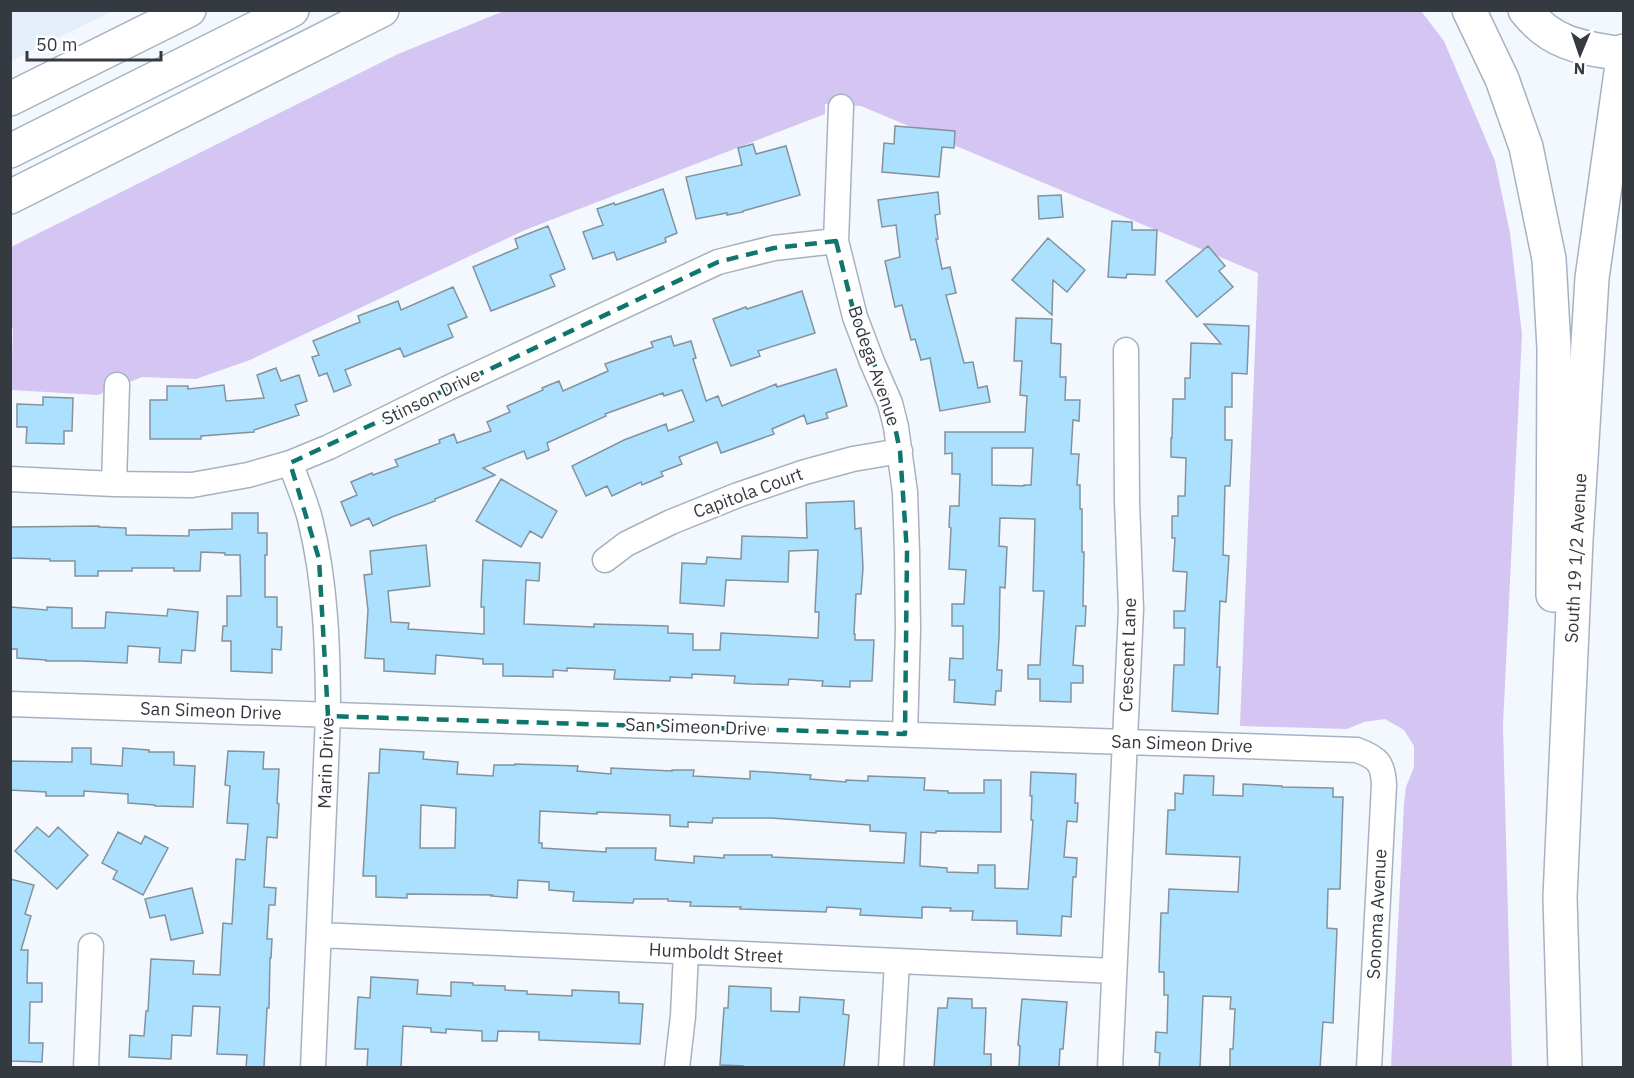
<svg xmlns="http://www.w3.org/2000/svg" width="1634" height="1078" font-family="'IBM Plex Sans',sans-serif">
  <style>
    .built { fill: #e5effc }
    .green { fill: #d4c5f3 }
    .building { fill: #abe0ff; stroke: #82939d; stroke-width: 1.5; fill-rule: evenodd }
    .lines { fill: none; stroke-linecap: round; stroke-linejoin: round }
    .minor-casing { stroke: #a7b2c1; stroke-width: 27 }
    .highway-casing { stroke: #a7b2c1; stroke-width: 36 }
    .minor { stroke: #fff; stroke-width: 24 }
    .highway { stroke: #fff; stroke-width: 33 }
    .marked { fill: none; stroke: #0f766e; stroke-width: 4.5; stroke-dasharray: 12 8; stroke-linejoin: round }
    .labels { text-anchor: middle; stroke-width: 4.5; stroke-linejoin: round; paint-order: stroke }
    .street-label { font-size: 18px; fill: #353a40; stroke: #fff }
  </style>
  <rect width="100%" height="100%" fill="#f3f8fe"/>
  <path class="built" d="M11 10H113V11L11 61Z"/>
  <path class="green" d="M504 11H1421L1444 41 1495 161 1510 233 1522 334 1503 725 1512 1067H1391L1404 804 1406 787 1414 767V746L1404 730 1385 719 1364 722 1347 729 1240 726 1258 273 861 106 825 104V114L525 230 250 360 196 379 142 377 98 395 11 390 13 329 11 328V247L398 54Z"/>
  <path class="building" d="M895 126 955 131 954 148 942 147 939 177 882 172 884 143 894 144Z
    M753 144 756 154 786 146 800 195 743 211V212L727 215V213L696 219 686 177 742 165 738 148Z
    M663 189 677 233 665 238 666 242 617 260 614 252 593 259 583 232 603 225 597 209 614 203 615 205Z
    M938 192 940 214 935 215 938 239H936L942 269 950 267 956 293 946 295 964 363 973 362 978 388 987 386 990 402 940 411 930 358 921 360 915 339 911 340 902 305 895 307 885 261 900 257 896 225 882 227 878 200Z
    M1061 195 1063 217 1039 219 1038 196Z
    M1112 221 1132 222V230H1157L1155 275 1127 274 1126 278 1108 277Z
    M548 226 565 269 550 275 555 286 491 311 473 267 518 248 515 239Z
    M1048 238 1085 270 1067 292 1053 280 1052 315 1012 280Z
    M1208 246 1225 266 1219 271 1233 287 1197 317 1166 281Z
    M453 287 467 317 448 325 453 337 404 357 400 348 345 370 351 385 334 392 327 373 319 376 312 357 319 355 313 341 360 322 358 316 398 301 401 310Z
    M802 291 815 333 758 351 760 356 731 366 713 319 746 307 747 309Z
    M1016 318 1052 319 1051 343 1061 344 1060 377H1066L1065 400H1080L1079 421 1073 420 1071 454H1079L1077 485H1080V509H1082V552H1084L1083 606H1086L1085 626H1076L1073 665 1083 666V683H1071V702L1040 701V679H1028V665H1040L1044 591H1033L1035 519 1000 518 999 546 1007 547 1005 588 1000 587 999 638 997 670H1002L1001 691H996L995 705 954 702 955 680H949L950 658 963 659V626H952V604H964L966 570 949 569 951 528 949 527 950 506H959L960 474H952V453L945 454V432H1025L1027 396 1020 395 1022 361H1014ZM992 448H1033L1031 485H1024V486L992 485Z
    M1204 324 1249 326 1247 374 1232 373V407H1225V440H1232L1230 486H1225L1223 555 1229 556 1226 602 1220 601 1217 667H1220L1218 714 1172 711 1174 665H1184L1185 628H1174V611H1185L1187 572 1173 571 1175 538H1172V516H1178V496H1185L1186 458 1171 457V438H1172L1173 399H1185V378H1190L1191 343 1221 344Z
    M671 336 674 346 691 341 696 358 693 359 706 401 718 396 722 406 776 384 777 387 836 369 847 406 826 413 828 418 807 424 804 415 772 429 774 434 721 453 717 442 679 457 682 464 661 472 663 476 642 485 641 482 612 496 607 486 586 496 572 466 624 440 666 424 668 431 694 421 682 390 664 396 663 393 605 414 606 416 547 443 549 450 527 459 524 451 483 468 495 475 435 499V501L392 517 373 526 369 518 351 526 341 502 357 495 351 482 372 473 373 475 398 466 395 460 440 443 439 440 454 434 457 443 491 431 487 422 510 412 507 406 543 390 542 388 559 381 563 391 608 371 605 364 653 347 651 342Z
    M276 368 281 381 299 375 307 401 295 405 299 415 254 430V432L201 436V439H150V400H167V386H188V389L224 385 226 401 264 398 257 375Z
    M43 397 73 398 72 431H64V444L26 443 27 427H17V404L43 405Z
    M501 479 557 511 542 538 530 531 521 547 476 521Z
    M854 501 855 529 861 528 863 568 861 594H856L854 634H855V640H874L872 681H850V687L822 686 823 681 789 679 788 685 751 684 734 683 735 676 692 674V678L670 677V681L614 679 615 670 567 668V671L553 670V677L503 676V664H483V659L436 655 435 674 384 671V659L365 658 368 610 364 575 372 574 370 551 426 545 430 586 388 591 391 622 409 623 408 629 484 634V607H481L483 560 540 563 539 581 526 580 524 624 594 627V624L668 626V633L693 634V650H720L721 633 818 638 819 612H815L818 550 789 551 788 582 726 580 724 606 680 603 682 563 706 564 707 557 741 559 742 536 807 538 806 503Z
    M232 513H258V533H267V555H265V597H277V627H282L281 650 272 649V673L231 671V641H222L223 626H227V596H241L240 555H225V553L201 552 200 571H174V568H132V571H98V576H75V561H50V559L10 558V527L99 526V527L126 528V535L189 536V530L232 529Z
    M10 607 47 610V607L72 608V628H105L106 612 167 616 168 609 198 612 195 651 182 650 181 663 159 662 160 648 128 646 127 663 82 661H46V660L17 658V649H10Z
    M72 748H91V764L122 766 123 748 149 750V752H174V765L195 766 193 807 155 806V805L128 803V794L84 791V796H46V792L10 790V761L72 762Z
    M380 749 424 752 423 759 458 762 457 774 493 776 494 765H515V764L578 766 577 771 611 774V768L672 771V770H694L693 776 750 779V771L811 775 810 779 846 782V780L868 781V776L925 778 924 790 948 791V793H984V780H1001V832L936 831V833L921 832 920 866 947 868V872L978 873V865H995V888L1028 889 1033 820H1031L1032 796H1030L1031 772 1076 774 1075 803H1078L1077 822 1067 821 1064 857 1077 858 1076 877H1073L1071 917 1062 916 1061 936 1017 934V921L972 920 973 911H950L951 908 922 907V918L860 915 861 909 827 907 826 912 740 909 741 907 690 906 691 902 668 901V899H634L633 903 573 901 574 892 549 890V882L518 880 517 898 491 896 492 895 407 894V898L376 897V876H363L369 773H379ZM421 805 456 808 455 848H420ZM540 811 597 814V812L670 815V826L688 827V822L712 823 713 818H771L870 825V831L906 833 904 863 772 857V855H724V858L694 856V863L655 860 656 848H606V852L542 848V843H539Z
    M228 751 264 752 263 769H279L277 803 279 804 277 838 267 837 264 887 276 888 275 905H269L267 939H272L271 958H270L269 1008H267L264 1068H246L247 1055 217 1054 220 1007 193 1006 191 1036 172 1035 171 1059 129 1057 130 1035 144 1036 146 1011H148L151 959 194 961 193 974 220 975 223 923 232 924 236 859 245 860 248 824 227 823 230 786 225 785Z
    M1184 775 1214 776 1213 795 1243 796V784L1282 786V787L1333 788V797H1343L1340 889H1328L1327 928 1337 929 1333 1023 1323 1022 1320 1068H1230V1049H1233L1235 1009H1230L1231 997 1203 996 1200 1068H1159L1160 1053 1155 1052 1156 1032 1167 1033 1168 995H1164V972H1159L1161 913H1168L1169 889 1238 892 1240 857 1166 854 1168 810H1175V793L1183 794Z
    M37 827 49 837 58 827 88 855 57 889 15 851Z
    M118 832 141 844 145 836 168 848 143 895 113 879 117 871 102 863Z
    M10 879 34 885 25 914 31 916 21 950H28L27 983H42V1002H30L29 1043H43L42 1062 10 1061Z
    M192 888 203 933 171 940 165 915 150 918 145 899Z
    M371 977 418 980 417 994 451 996V982L473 983V985L505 986V990L527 991V994L572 996V990L619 992V1003L643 1004 640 1044 539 1040V1032L498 1031 497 1041H482V1031L446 1029V1033L431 1032V1028L403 1026 401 1068H367L368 1049H355L358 997 370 998Z
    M729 986 771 988V1011L799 1012 800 997 844 1000 843 1014 849 1015 844 1068H743V1066L720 1065 724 1008H728Z
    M948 998 972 999V1008H986L984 1054H991V1068H934L938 1008H947Z
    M1022 999 1067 1002 1063 1049H1060L1059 1068H1019L1020 1046 1018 1045Z"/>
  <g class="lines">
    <defs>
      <path id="minor" d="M841 107 836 241 855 317 872 362 890 403 896 427 905 492 907 552 908 630 905 734
        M290 463C297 481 305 500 310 519 326 583 328 650 328 716L313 1068
        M10 479 114 484 192 485 248 475 290 463 329 447 448 388 718 262 774 248 836 241
        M114 484 117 385
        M605 560 626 544 671 522 738 495 805 472 853 459 900 451
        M10 704 1357 750C1378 758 1383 763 1384 785L1369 1068
        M319 935C584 945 849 960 1114 971
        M86 1068 91 946
        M677 1068 683 1016 686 952
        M891 1068 897 962
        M1110 1068 1131 609 1127 501 1126 350"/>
      <path id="highway" d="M1469 10 1502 79 1526 147 1549 259 1554 348 1553 595
        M1525 10C1552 45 1583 48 1624 54
        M10 99 189 10
        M10 151 292 10
        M10 197 382 10
        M1565 1068 1560 897 1576 540 1592 278 1624 51"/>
    </defs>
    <use href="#minor" class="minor-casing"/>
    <use href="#highway" class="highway-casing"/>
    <use href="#minor" class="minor"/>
    <use href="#highway" class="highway"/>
  </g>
  <path class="marked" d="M836 241 855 317 890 403 900 451 907 552 905 734 328 716 319 559 290 463 718 262 774 248Z"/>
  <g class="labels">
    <g class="street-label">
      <text transform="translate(874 366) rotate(71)" y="6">Bodega Avenue</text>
      <text transform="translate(431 397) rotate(-26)" y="6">Stinson Drive</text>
      <text transform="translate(748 493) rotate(-20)" y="6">Capitola Court</text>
      <text transform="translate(1576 558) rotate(-87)" y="6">South 19 1/2 Avenue</text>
      <text transform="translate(1128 655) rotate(-88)" y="6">Crescent Lane</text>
      <text transform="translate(211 711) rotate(2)" y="6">San Simeon Drive</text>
      <text transform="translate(696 727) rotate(2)" y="6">San Simeon Drive</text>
      <text transform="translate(1182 744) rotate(2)" y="6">San Simeon Drive</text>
      <text transform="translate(326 763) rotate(-88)" y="6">Marin Drive</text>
      <text transform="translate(1377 914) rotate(-87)" y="6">Sonoma Avenue</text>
      <text transform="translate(716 953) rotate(3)" y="6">Humboldt Street</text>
    </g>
  </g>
  <rect width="1634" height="1078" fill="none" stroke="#353a40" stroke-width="24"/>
  <g transform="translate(1580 54) rotate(182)" stroke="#ffffff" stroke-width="4.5" paint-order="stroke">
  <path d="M0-4.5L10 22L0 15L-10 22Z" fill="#353a40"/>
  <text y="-9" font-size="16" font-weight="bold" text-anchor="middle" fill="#353a40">N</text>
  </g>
  <path d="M27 51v9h134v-9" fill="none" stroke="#353a40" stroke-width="3"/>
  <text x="36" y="51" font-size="18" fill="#353a40" stroke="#ffffff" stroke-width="4.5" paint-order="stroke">50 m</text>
</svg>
